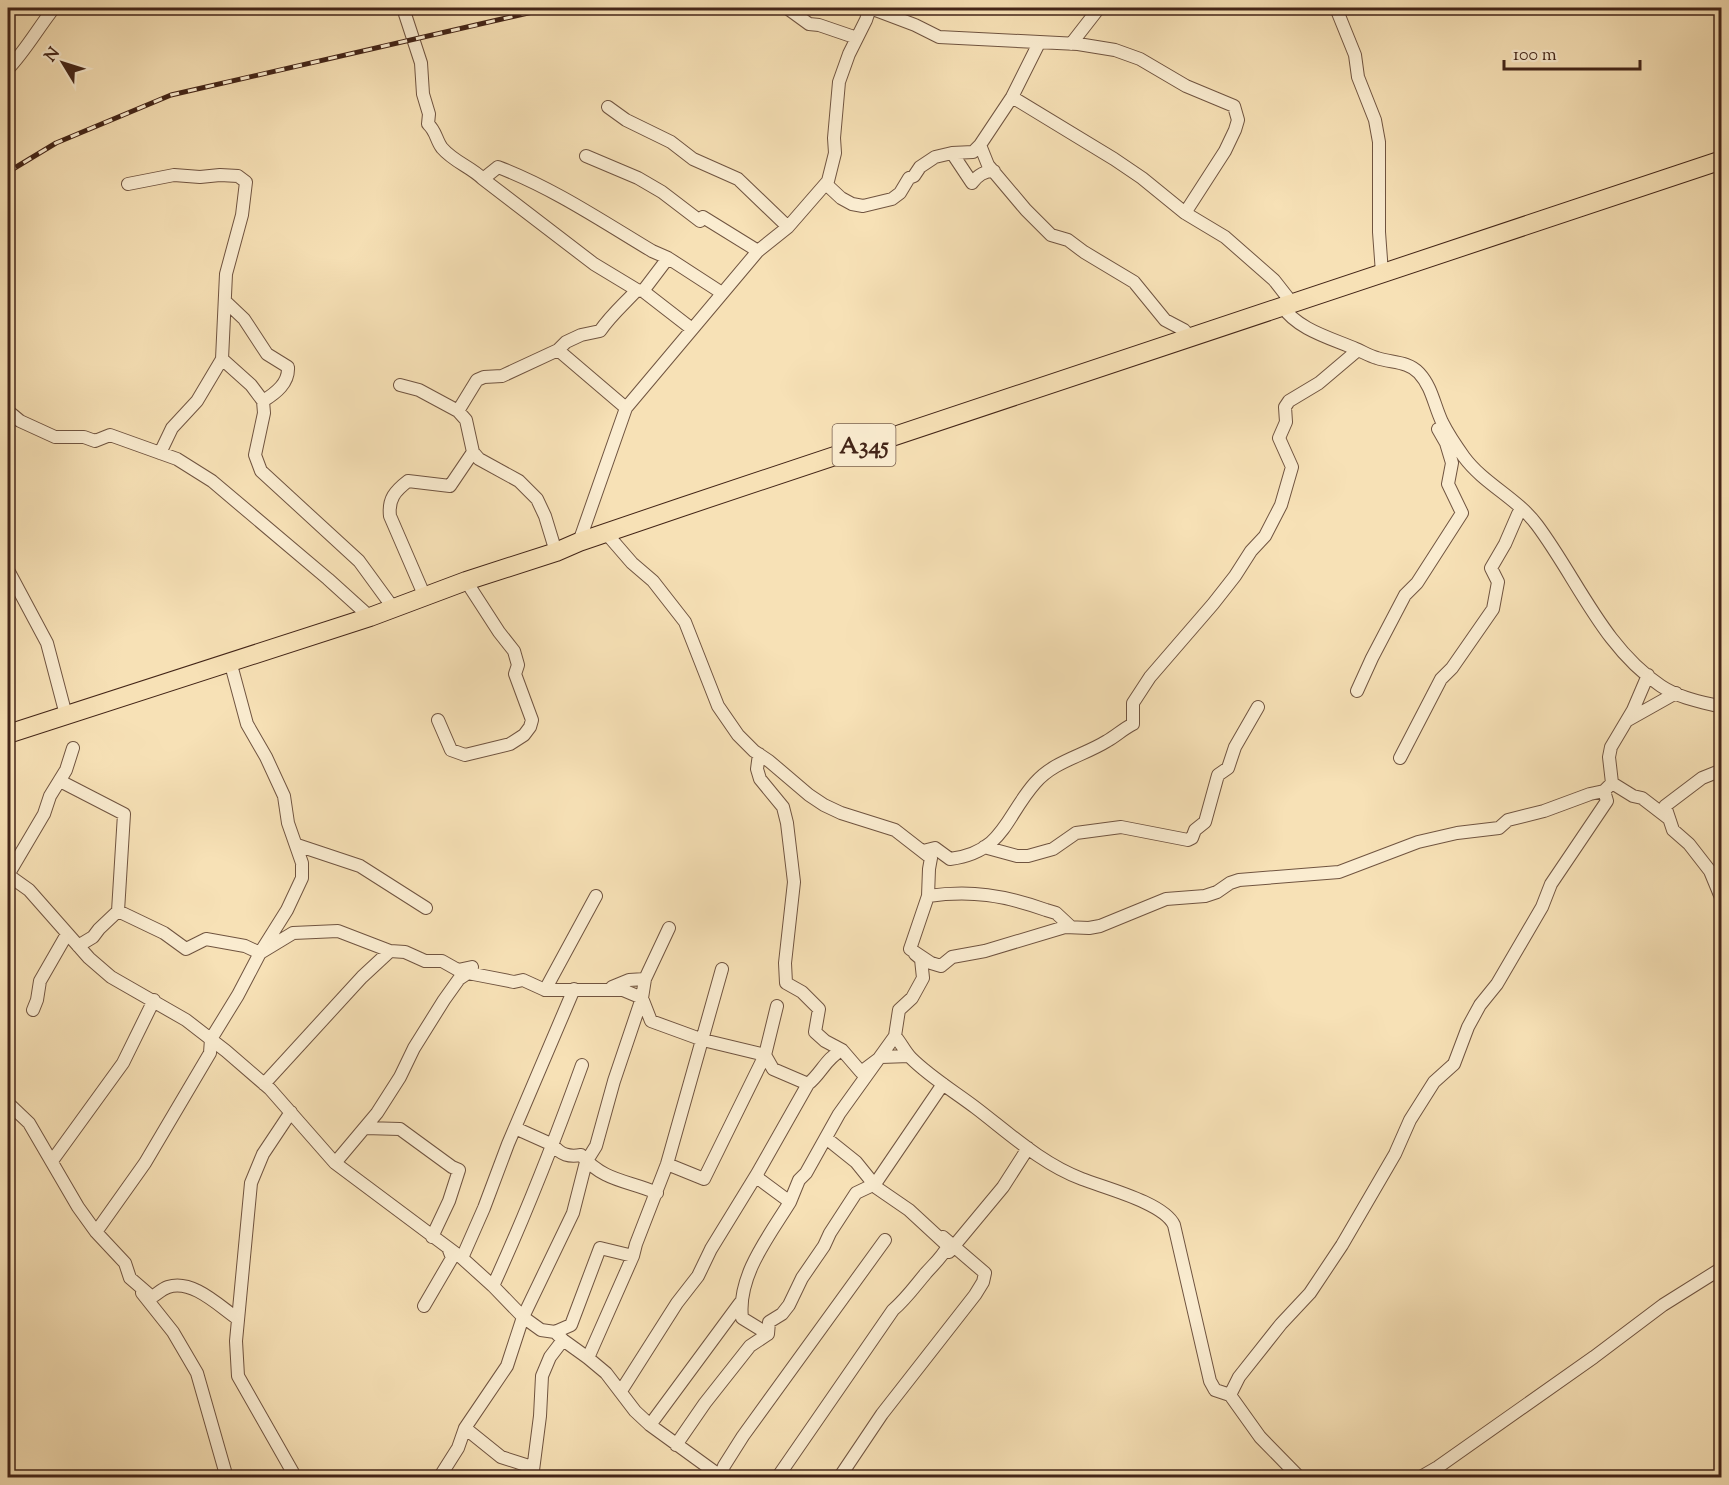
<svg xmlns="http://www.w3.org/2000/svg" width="1729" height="1485" font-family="'Sorts Mill Goudy',serif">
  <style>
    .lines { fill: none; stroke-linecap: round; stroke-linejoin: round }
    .minor-casing { stroke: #705440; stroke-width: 14 }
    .highway-casing { stroke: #432518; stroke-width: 20 }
    .minor { stroke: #faecd0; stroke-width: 12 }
    .highway { stroke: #f7e1b6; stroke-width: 18 }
    .rail-casing { stroke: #432518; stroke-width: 5 }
    .rail { stroke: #faecd0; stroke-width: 3; stroke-dasharray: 9; stroke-linecap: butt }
    .labels { text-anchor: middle; stroke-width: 5; stroke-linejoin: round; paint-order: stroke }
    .shield { fill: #faecd0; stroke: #7a614f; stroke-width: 1.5 }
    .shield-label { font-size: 24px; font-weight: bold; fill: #432518 }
  </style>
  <rect width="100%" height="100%" fill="#f7e1b6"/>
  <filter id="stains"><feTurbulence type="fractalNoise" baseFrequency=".00333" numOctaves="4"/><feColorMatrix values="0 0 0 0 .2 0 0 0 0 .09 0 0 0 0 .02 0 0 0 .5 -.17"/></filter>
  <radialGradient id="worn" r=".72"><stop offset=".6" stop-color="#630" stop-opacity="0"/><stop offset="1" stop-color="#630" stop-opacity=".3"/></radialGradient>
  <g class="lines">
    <defs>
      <path id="minor" d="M403 8 421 63 423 94 429 114 428 124C436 131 436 140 442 148 454 162 471 167 483 179L594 264 637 290 643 291 692 329
        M787 8 809 24 819 25 857 38
        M870 8 915 25 939 37 1078 44 1115 50 1140 59 1186 86 1234 106 1238 120 1235 130 1225 151 1185 213
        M1336 8 1355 55 1358 77 1375 120 1379 142V232L1382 273
        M1071 44 1099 8
        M8 69C26 50 38 28 54 8
        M1012 97 1114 159 1142 178 1185 213 1225 237 1274 280 1292 303
        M608 107 626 120 671 142 693 159 738 179 788 227
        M980 145 988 165 1026 210 1051 235 1068 240 1084 252 1134 282 1165 320 1184 330 1191 338
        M952 153 972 183C978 175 984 171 994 171
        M586 156 638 178 662 192 700 221 703 217 758 251
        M483 179 498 167C553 188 602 221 652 251L668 258 722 293
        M128 184 174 175 200 177 220 175 238 176 246 182 242 215 226 274 222 359 197 401 172 428 160 453
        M826 184 841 198 852 204 863 206 892 199 900 193 909 178 914 176 920 167 935 157 952 153 973 152 980 145 1012 97 1039 43
        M643 291 668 258
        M225 301 244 319 267 354 288 367C289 383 276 393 263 401
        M1282 306C1298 330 1331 338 1356 349 1363 352 1370 356 1377 358 1391 363 1408 361 1419 373 1432 387 1434 405 1442 422 1448 434 1456 446 1464 457 1484 484 1517 498 1537 525 1578 580 1603 647 1661 686 1679 698 1702 702 1722 707
        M558 350 626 408
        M222 359 251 385 263 401 264 413 255 455 261 471 359 561 394 609
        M400 385 419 390 458 411 466 420 473 452 479 459 519 481 537 499 545 516 556 552
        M8 411 20 421 55 437H84L95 441 110 435 177 459 212 481 328 579 370 617
        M458 411 477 380 484 377 502 376 558 350 566 342 581 335 600 331C611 315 624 304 637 290
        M606 533 632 563 653 581 685 622 718 706 738 735 754 751 769 761 809 795 824 805 841 813 895 830 931 858 929 869 928 896 910 949
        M579 542 626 408 758 251 788 227 828 181 835 153 834 138 839 82 849 54 866 20 870 8
        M8 570 47 643 66 715
        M425 597 390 516C388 499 395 491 408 481L450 486 473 452
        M1357 691 1372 658 1405 595 1417 583 1462 513 1448 484 1452 463 1446 443 1438 429
        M438 720 451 750 465 755 510 744 524 735 530 727 532 720 515 674 518 665 514 651 499 632 466 581
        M1628 720 1676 693
        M759 754 757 769 760 779 783 807 787 823 794 882 785 963 786 983 802 992 819 1009 815 1032 825 1041 842 1050 861 1072 881 1057 909 1056
        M1400 758 1441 679 1452 668 1493 609 1498 582 1491 568 1505 544 1518 514 1522 510
        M1722 770 1702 778 1665 806 1673 830 1689 844 1710 871 1722 900
        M60 781 124 814 118 911
        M1612 783 1633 796 1642 798 1668 818
        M297 845 360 866 426 908
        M984 847 1017 856H1028L1053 849 1076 833 1121 827 1188 840 1192 838 1195 830 1205 822 1218 775 1228 768 1235 747 1258 707
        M923 851 935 848 950 859C1004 852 1005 817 1035 783 1054 761 1083 756 1107 741 1116 736 1123 729 1133 724V703L1150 677 1213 604 1235 576 1251 551 1265 536 1281 505 1292 467 1279 438 1286 422 1285 407 1289 401 1319 383 1358 350
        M8 875 29 890 89 958 111 977 186 1020 226 1051 270 1089 335 1163 462 1258 493 1286 523 1317 541 1330 555 1332 563 1340 588 1358 606 1373 635 1411 650 1425 723 1478
        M8 875 44 814 50 796 66 770 73 748
        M928 896C971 890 1004 895 1046 910L1056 913 1071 927
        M78 946 93 937 99 929 118 911 164 933 186 949 206 939 245 946 260 953 293 933 338 931 390 951 405 952 425 961H442L458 970 472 967
        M910 949 931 963 941 966 952 957 985 951 1065 927 1089 928 1100 926 1166 899 1205 896 1217 892 1230 883 1239 880 1339 872 1418 842 1457 833 1499 828 1508 820 1544 811 1590 794 1604 791 1612 783 1609 757 1611 747 1633 710 1648 675
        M612 987 629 980 645 979
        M545 990 596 896
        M33 1010 37 1000 40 981 67 934
        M895 1036C901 1043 905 1052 911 1058 930 1077 955 1092 976 1108 1010 1134 1042 1164 1082 1179 1105 1188 1164 1203 1174 1225L1210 1381 1215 1390 1230 1395 1260 1437 1300 1478
        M264 1084 362 977 390 951
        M8 1103 29 1123 78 1207 96 1232 125 1263 130 1278 152 1297C157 1294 162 1289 168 1287 193 1279 219 1306 238 1319
        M291 1112 263 1154 251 1183 236 1341 238 1376 296 1478
        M365 1128 400 1129 452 1167 459 1170 449 1201 432 1237
        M515 1128 553 1145C561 1155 569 1157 581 1155 605 1182 627 1180 657 1193
        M52 1161 123 1063 154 1000
        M335 1163 377 1113 400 1077 414 1048 444 1000 459 979 468 973 514 982 523 980 545 990H623L642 998 651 1021 703 1040 765 1055 773 1069 808 1084C821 1074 826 1058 842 1050
        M667 1164 704 1179 765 1055 777 1006
        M757 1174 759 1179 790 1202 799 1180 806 1173 839 1114 895 1036 899 1010 912 998 923 978 921 959 915 954
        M96 1232 145 1163 210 1053 211 1039 238 995 260 953 287 910 302 878V863L288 823 284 796 266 757 247 724 230 661
        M949 1252 1003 1187 1028 1148
        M462 1258 484 1208 508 1144 574 989
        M493 1286C526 1214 555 1140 582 1065
        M142 1293 173 1332 197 1373 227 1478
        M424 1306 452 1258 449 1250
        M555 1332 571 1325 600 1248 633 1256
        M768 1334 742 1318C737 1276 769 1236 790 1202
        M588 1358 633 1256 636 1244 667 1164 722 969
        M621 1391 677 1303 698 1276 711 1249 757 1174 808 1084
        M1230 1395 1239 1377 1281 1324 1310 1293 1342 1245 1395 1154 1410 1120 1434 1082 1454 1064 1468 1027 1480 1005 1497 984 1542 907 1551 884 1607 801 1604 791
        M650 1425 740 1303
        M465 1428 501 1457 532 1467
        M676 1445 705 1403 750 1346 768 1334 769 1322 782 1314 789 1305 802 1278 824 1246 830 1233 856 1193 875 1184 943 1084
        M439 1478 458 1448 465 1428 507 1366 523 1317 573 1213 586 1162 596 1146 614 1081 642 998 645 979 669 928
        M532 1478 540 1416 542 1376 550 1357 563 1340
        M720 1478 724 1466 743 1436 885 1240
        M777 1478 893 1310C906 1299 915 1286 926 1273 935 1263 942 1257 948 1246L909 1210 877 1188 856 1162 826 1138
        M839 1478 882 1414 975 1295 983 1282 985 1273 943 1237
        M1419 1478 1438 1467 1594 1357 1663 1305 1722 1268"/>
      <path id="highway" d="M8 734 370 617 466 581 556 552 579 542C959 412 1341 288 1722 160"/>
    </defs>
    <use href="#minor" class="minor-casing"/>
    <use href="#highway" class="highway-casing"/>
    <use href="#minor" class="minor"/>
    <use href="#highway" class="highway"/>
    <defs>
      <path id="rail" d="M8 172 56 143 171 95 550 8"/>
    </defs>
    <use href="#rail" class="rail-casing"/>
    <use href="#rail" class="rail"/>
  </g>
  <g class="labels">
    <rect class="shield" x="832.5" y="424" width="63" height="42" rx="4.5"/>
    <g class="shield-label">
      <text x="864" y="453">A345</text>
    </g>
  </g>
  <rect width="1729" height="1485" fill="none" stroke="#f7e1b6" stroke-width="30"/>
  <rect x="9" y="9" width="1711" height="1467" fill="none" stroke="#432518" stroke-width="3"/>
  <rect x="15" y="15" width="1699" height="1455" fill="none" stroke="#432518" stroke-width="1.5"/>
  <g transform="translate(63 63) rotate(308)" stroke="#faecd0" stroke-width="4.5" paint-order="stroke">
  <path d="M0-4.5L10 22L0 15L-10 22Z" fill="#432518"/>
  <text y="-9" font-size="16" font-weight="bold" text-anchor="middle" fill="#432518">N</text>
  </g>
  <path d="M1504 60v9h136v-9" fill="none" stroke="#432518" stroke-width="3"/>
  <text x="1513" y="60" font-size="18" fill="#432518" stroke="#faecd0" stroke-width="4.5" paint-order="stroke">100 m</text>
  <rect width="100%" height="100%" filter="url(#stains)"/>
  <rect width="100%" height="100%" fill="url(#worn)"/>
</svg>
